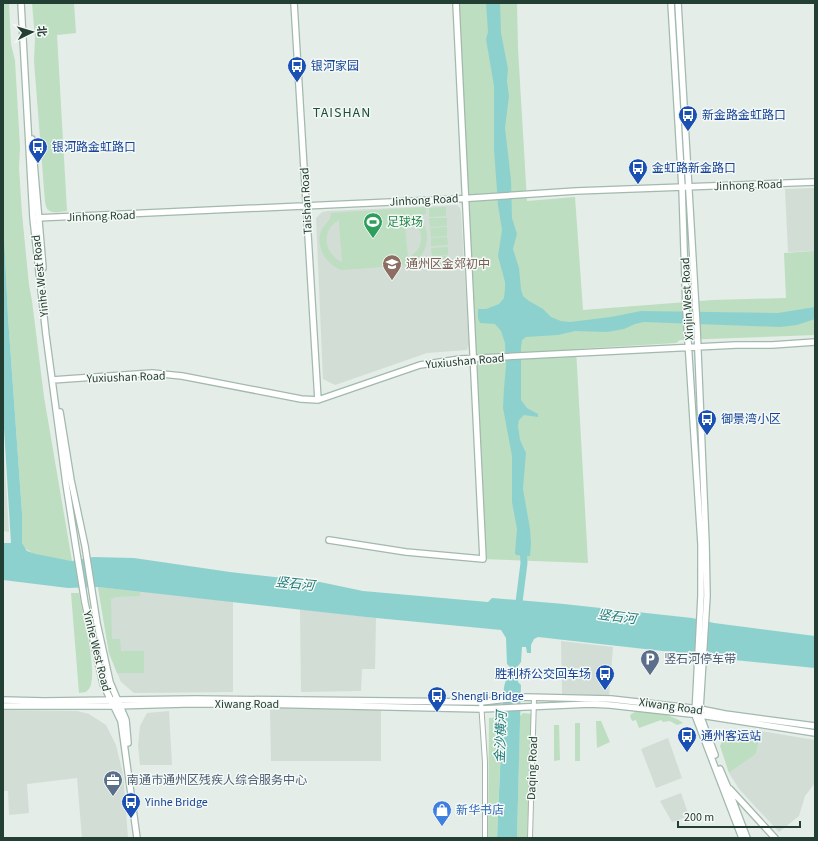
<svg xmlns="http://www.w3.org/2000/svg" width="818" height="841" font-family="'Source Sans 3','Noto Sans SC',sans-serif">
  <style>
    .built { fill: #d2ddd6 }
    .green { fill: #bddec0; fill-rule: evenodd }
    .water { fill: #8dd1cf }
    .lines { fill: none; stroke-linecap: round; stroke-linejoin: round }
    .river { stroke: #8dd1cf; stroke-width: 7 }
    .street-casing { stroke: #a6b5ad; stroke-width: 6 }
    .secondary-casing { stroke: #a2b9ad; stroke-width: 8 }
    .street { stroke: #fff; stroke-width: 4 }
    .secondary { stroke: #fff; stroke-width: 5.5 }
    .labels { text-anchor: middle; stroke-width: 3; stroke-linejoin: round; paint-order: stroke }
    .transit-label { font-size: 12px; fill: #164399; stroke: #f4f9f6; text-anchor: start }
    .street-label { font-size: 12px; fill: #233e32; stroke: #f4f9f6 }
    .leisure-label { font-size: 12px; fill: #27864d; stroke: #f4f9f6; text-anchor: start }
    .education-label { font-size: 12px; fill: #785e54; stroke: #f4f9f6; text-anchor: start }
    .service-label { font-size: 12px; fill: #4e5e75; stroke: #f4f9f6; text-anchor: start }
    .shop-label { font-size: 12px; fill: #366cbe; stroke: #f4f9f6; text-anchor: start }
    .water-label { font-size: 13px; font-style: italic; fill: #1e7a78; stroke: #f4f9f6 }
    .quarter-label { font-size: 14px; letter-spacing: 1px; fill: #1f503b; stroke: #f4f9f6 }
  </style>
  <rect width="100%" height="100%" fill="#e4ede7"/>
  <path class="built" d="M815 188V251L788 252 785 189Z
    M457 205 460 208 461 212 469 344 467 350 427 353 335 385 323 379 316 218 322 212 327 211Z
    M3 438 9 532 3 531Z
    M98 587 233 601V692L134 693 121 682 109 653Z
    M300 609 376 618 375 669H362L361 691 301 692Z
    M561 641 613 647 609 696 562 694Z
    M270 707 381 709V761H271Z
    M3 710 77 711 89 714 106 725 116 745 123 774 128 838H82L77 778 27 784 29 813 9 815 8 791H3Z
    M169 711 172 765H140L138 746 140 726 147 713Z
    M761 731 815 740V783L805 796 799 816 779 832 739 789 729 773 756 754Z
    M668 738 682 778 656 788 641 749Z
    M681 793 689 816 672 822 660 801Z"/>
  <path class="green" d="M3 3H9L11 44 15 61 20 147 19 168 22 214 29 285 32 301 44 397 72 561C59 560 28 556 23 545 20 538 22 521 22 513L8 317 3 213Z
    M32 3H74L76 33 57 35 67 211C57 212 47 216 45 202L34 61 35 38Z
    M456 3H517L518 49 527 201 575 197 583 310 713 300 786 298 784 253 815 251V335L680 340 676 343 576 349 588 563 483 559Z
    M426 207V214L416 215C434 229 429 256 409 265L341 270C326 264 314 246 322 229 325 224 331 220 331 213ZM404 216C424 223 428 248 408 258ZM339 220 342 262C324 254 320 230 339 220Z
    M446 207V216L429 217V208Z
    M429 218H447V226L430 227Z
    M447 227V236L431 237 430 228Z
    M447 237 448 245 431 246V238Z
    M448 247V255L432 256 431 248Z
    M448 256 449 264 432 265V257Z
    M98 587 140 592V596L115 597 111 599 112 639H120L121 651H144V673H117L109 653Z
    M71 593H79C83 616 96 663 91 684 91 687 88 690 86 692L79 693Z
    M637 711C652 713 671 713 683 723L677 725 670 721 663 722 661 720 639 728 636 720 632 721 630 716 631 714Z
    M523 713 532 714 527 838H517L520 716Z
    M501 717 502 722 497 838H488L489 718Z
    M596 721H601L610 742 597 748Z
    M575 723H580V761H575Z
    M554 725H559L560 760 554 761Z
    M737 729 761 731 756 754 729 773 720 746 724 736Z"/>
  <path class="water" d="M486 3H500L501 33 508 69 507 81 509 96 505 128 511 180 512 218 517 234 513 249 519 268 521 289 523 296 529 301 543 309 551 317 561 321 570 322 611 317 641 311 778 313 815 307V319L797 325 780 327 644 322 635 324 624 329 607 332 575 331 558 335 526 337 522 340 521 348V400L527 408 538 414V417L524 415 519 420 518 426 520 440 526 453 523 489 530 529 531 544 530 556 516 555 515 553 517 529 512 502V456L503 408 504 388 506 366 505 343 501 331 495 324 480 323 478 318V309H486L499 304 504 298 505 289V282L498 256 502 230 498 205 494 149V86L486 39 488 32Z
    M3 213 8 317 22 513V543L27 551 36 554 66 560 72 561 93 557 134 558 230 572 320 582 363 591 488 602 492 598 564 604 692 618 714 623 815 636V668L714 658 698 655 538 637 534 639 531 645V653H527L526 647H522L521 662 518 666V682L521 685 517 838H497L503 704C504 696 502 681 510 676V667L507 664 506 638 501 630 366 617 98 587 68 588 3 580V543H11L3 412Z"/>
  <g class="lines">
    <path class="river" d="M518 610 524 563 523 547"/>
    <defs>
      <path id="street" d="M481 702 485 762V838
        M530 838 534 698"/>
      <path id="secondary" d="M21 3 33 218 46 335 66 484 76 548 85 603 103 684 121 721 137 838
        M294 3 318 400
        M671 3 682 188 686 310 701 544V596L695 715 742 838
        M678 3 697 328 706 543 707 596 700 709V715L715 755
        M32 139 43 268
        M36 218 457 199 576 191 815 182
        M52 380 152 373 182 376 301 399 318 400 420 365 460 359 736 345H772L815 342
        M60 412 71 480 85 546 97 623 110 682 126 720 128 743
        M329 540 406 552 483 559 456 3
        M3 700 44 701 196 699 481 702 526 697 611 699 700 709 725 714 815 726
        M3 706H113L184 704H258L481 709 590 704 610 705 700 715 815 733
        M720 769 728 788 747 838
        M730 789 775 838"/>
    </defs>
    <use href="#street" class="street-casing"/>
    <use href="#secondary" class="secondary-casing"/>
    <use href="#street" class="street"/>
    <use href="#secondary" class="secondary"/>
  </g>
  <defs>
    <symbol id="bus-pin" viewBox="-11 -11 22 30"><path d="M0 17L-7.5 6A9.5 9.5 0 1 1 7.5 6Z" fill="#1a4fb4" stroke="#f4f9f6"/><path d="M-5-6H5V4H4V6H2V4H-2V6H-4V4H-5ZM-3.5-4V0h7V-4ZM-3.5 1.2v1.5H-2V1.2ZM2 1.2v1.5H3.5V1.2Z" fill="#fff"/></symbol>
    <symbol id="stadium-pin" viewBox="-11 -11 22 30"><path d="M0 17L-7.5 6A9.5 9.5 0 1 1 7.5 6Z" fill="#2e9e5b" stroke="#f4f9f6"/><path d="M0-5a6.5 5 0 1 0 0 10a6.5 5 0 1 0 0-10ZM-3.5-1.8h7v3.6h-7Z" fill="#fff"/></symbol>
    <symbol id="school-pin" viewBox="-11 -11 22 30"><path d="M0 17L-7.5 6A9.5 9.5 0 1 1 7.5 6Z" fill="#8d6e63" stroke="#f4f9f6"/><path d="M0-5L7-2L0 1L-7-2ZM-4 1L0 2.5L4 1V4Q0 6-4 4Z" fill="#fff"/></symbol>
    <symbol id="parking-pin" viewBox="-11 -11 22 30"><path d="M0 17L-7.5 6A9.5 9.5 0 1 1 7.5 6Z" fill="#5c6f8a" stroke="#f4f9f6"/><path d="M-3.5-5.5H1a3.5 3.5 0 0 1 0 7H-1V5.5H-3.5ZM-1-3.4V-.6H.8a1.4 1.4 0 0 0 0-2.8Z" fill="#fff"/></symbol>
    <symbol id="office-pin" viewBox="-11 -11 22 30"><path d="M0 17L-7.5 6A9.5 9.5 0 1 1 7.5 6Z" fill="#5c6f8a" stroke="#f4f9f6"/><path d="M-6-3h4V-5.5h4V-3h4V5H-6ZM-1-4.5V-3h2v-1.5ZM-6 0V1H6V0Z" fill="#fff"/></symbol>
    <symbol id="shop-pin" viewBox="-11 -11 22 30"><path d="M0 17L-7.5 6A9.5 9.5 0 1 1 7.5 6Z" fill="#3f7fe0" stroke="#f4f9f6"/><path d="M-5-2.5h2.3a2.7 3.5 0 0 1 5.4 0H5L5.5 6h-11ZM-1.5-2.5h3a1.5 2.3 0 0 0-3 0Z" fill="#fff"/></symbol>
  </defs>
  <g fill-rule="evenodd">
    <use href="#bus-pin" x="286" y="55" width="22" height="30"/>
    <use href="#bus-pin" x="677" y="104" width="22" height="30"/>
    <use href="#bus-pin" x="27" y="136" width="22" height="30"/>
    <use href="#bus-pin" x="627" y="157" width="22" height="30"/>
    <use href="#stadium-pin" x="362" y="211" width="22" height="30"/>
    <use href="#school-pin" x="381" y="253" width="22" height="30"/>
    <use href="#bus-pin" x="696" y="408" width="22" height="30"/>
    <use href="#parking-pin" x="639" y="648" width="22" height="30"/>
    <use href="#bus-pin" x="594" y="663" width="22" height="30"/>
    <use href="#bus-pin" x="426" y="685" width="22" height="30"/>
    <use href="#bus-pin" x="676" y="725" width="22" height="30"/>
    <use href="#office-pin" x="102" y="769" width="22" height="30"/>
    <use href="#bus-pin" x="120" y="791" width="22" height="30"/>
    <use href="#shop-pin" x="431" y="799" width="22" height="30"/>
  </g>
  <g class="labels">
    <g class="transit-label">
      <text x="311" y="70">银河家园</text>
      <text x="702" y="119">新金路金虹路口</text>
      <text x="52" y="151">银河路金虹路口</text>
      <text x="652" y="172">金虹路新金路口</text>
      <text x="721" y="423">御景湾小区</text>
      <text x="591" y="678" text-anchor="end">胜利桥公交回车场</text>
      <text x="451" y="700">Shengli Bridge</text>
      <text x="701" y="740">通州客运站</text>
      <text x="145" y="806">Yinhe Bridge</text>
    </g>
    <g class="street-label">
      <text transform="translate(748 185) rotate(-2)" y="4">Jinhong Road</text>
      <text transform="translate(424 200) rotate(-3)" y="4">Jinhong Road</text>
      <text transform="translate(306 201) rotate(-93)" y="4">Taishan Road</text>
      <text transform="translate(101 216) rotate(-2)" y="4">Jinhong Road</text>
      <text transform="translate(40 276) rotate(-96)" y="4">Yinhe West Road</text>
      <text transform="translate(687 299) rotate(-93)" y="4">Xinjin West Road</text>
      <text transform="translate(465 361) rotate(-5)" y="4">Yuxiushan Road</text>
      <text transform="translate(126 377) rotate(-2)" y="4">Yuxiushan Road</text>
      <text transform="translate(97 651) rotate(76)" y="4">Yinhe West Road</text>
      <text x="247" y="708">Xiwang Road</text>
      <text transform="translate(671 706) rotate(8)" y="4">Xiwang Road</text>
      <text transform="translate(532 768) rotate(-88)" y="4">Daqing Road</text>
    </g>
    <g class="leisure-label">
      <text x="387" y="226">足球场</text>
    </g>
    <g class="education-label">
      <text x="406" y="268">通州区金郊初中</text>
    </g>
    <g class="service-label">
      <text x="664" y="663">竖石河停车带</text>
      <text x="127" y="784">南通市通州区残疾人综合服务中心</text>
    </g>
    <g class="shop-label">
      <text x="456" y="814">新华书店</text>
    </g>
    <g class="water-label">
      <text transform="translate(295 583) rotate(6)" y="5">竖石河</text>
      <text transform="translate(617 616) rotate(8)" y="5">竖石河</text>
      <text transform="translate(500 737) rotate(-88)" y="5">金沙横河</text>
    </g>
    <g class="quarter-label">
      <text x="342" y="117">TAISHAN</text>
    </g>
  </g>
  <rect width="818" height="841" fill="none" stroke="#233e32" stroke-width="8"/>
  <g transform="translate(32 32) rotate(85)" stroke="#f4f9f6" stroke-width="3" paint-order="stroke">
  <path d="M0-3L7 15L0 10L-7 15Z" fill="#233e32"/>
  <text y="-6" font-size="11" font-weight="bold" text-anchor="middle" fill="#233e32">北</text>
  </g>
  <path d="M678 821v6h122v-6" fill="none" stroke="#233e32" stroke-width="2"/>
  <text x="684" y="821" font-size="12" fill="#233e32" stroke="#f4f9f6" stroke-width="3" paint-order="stroke">200 m</text>
</svg>
